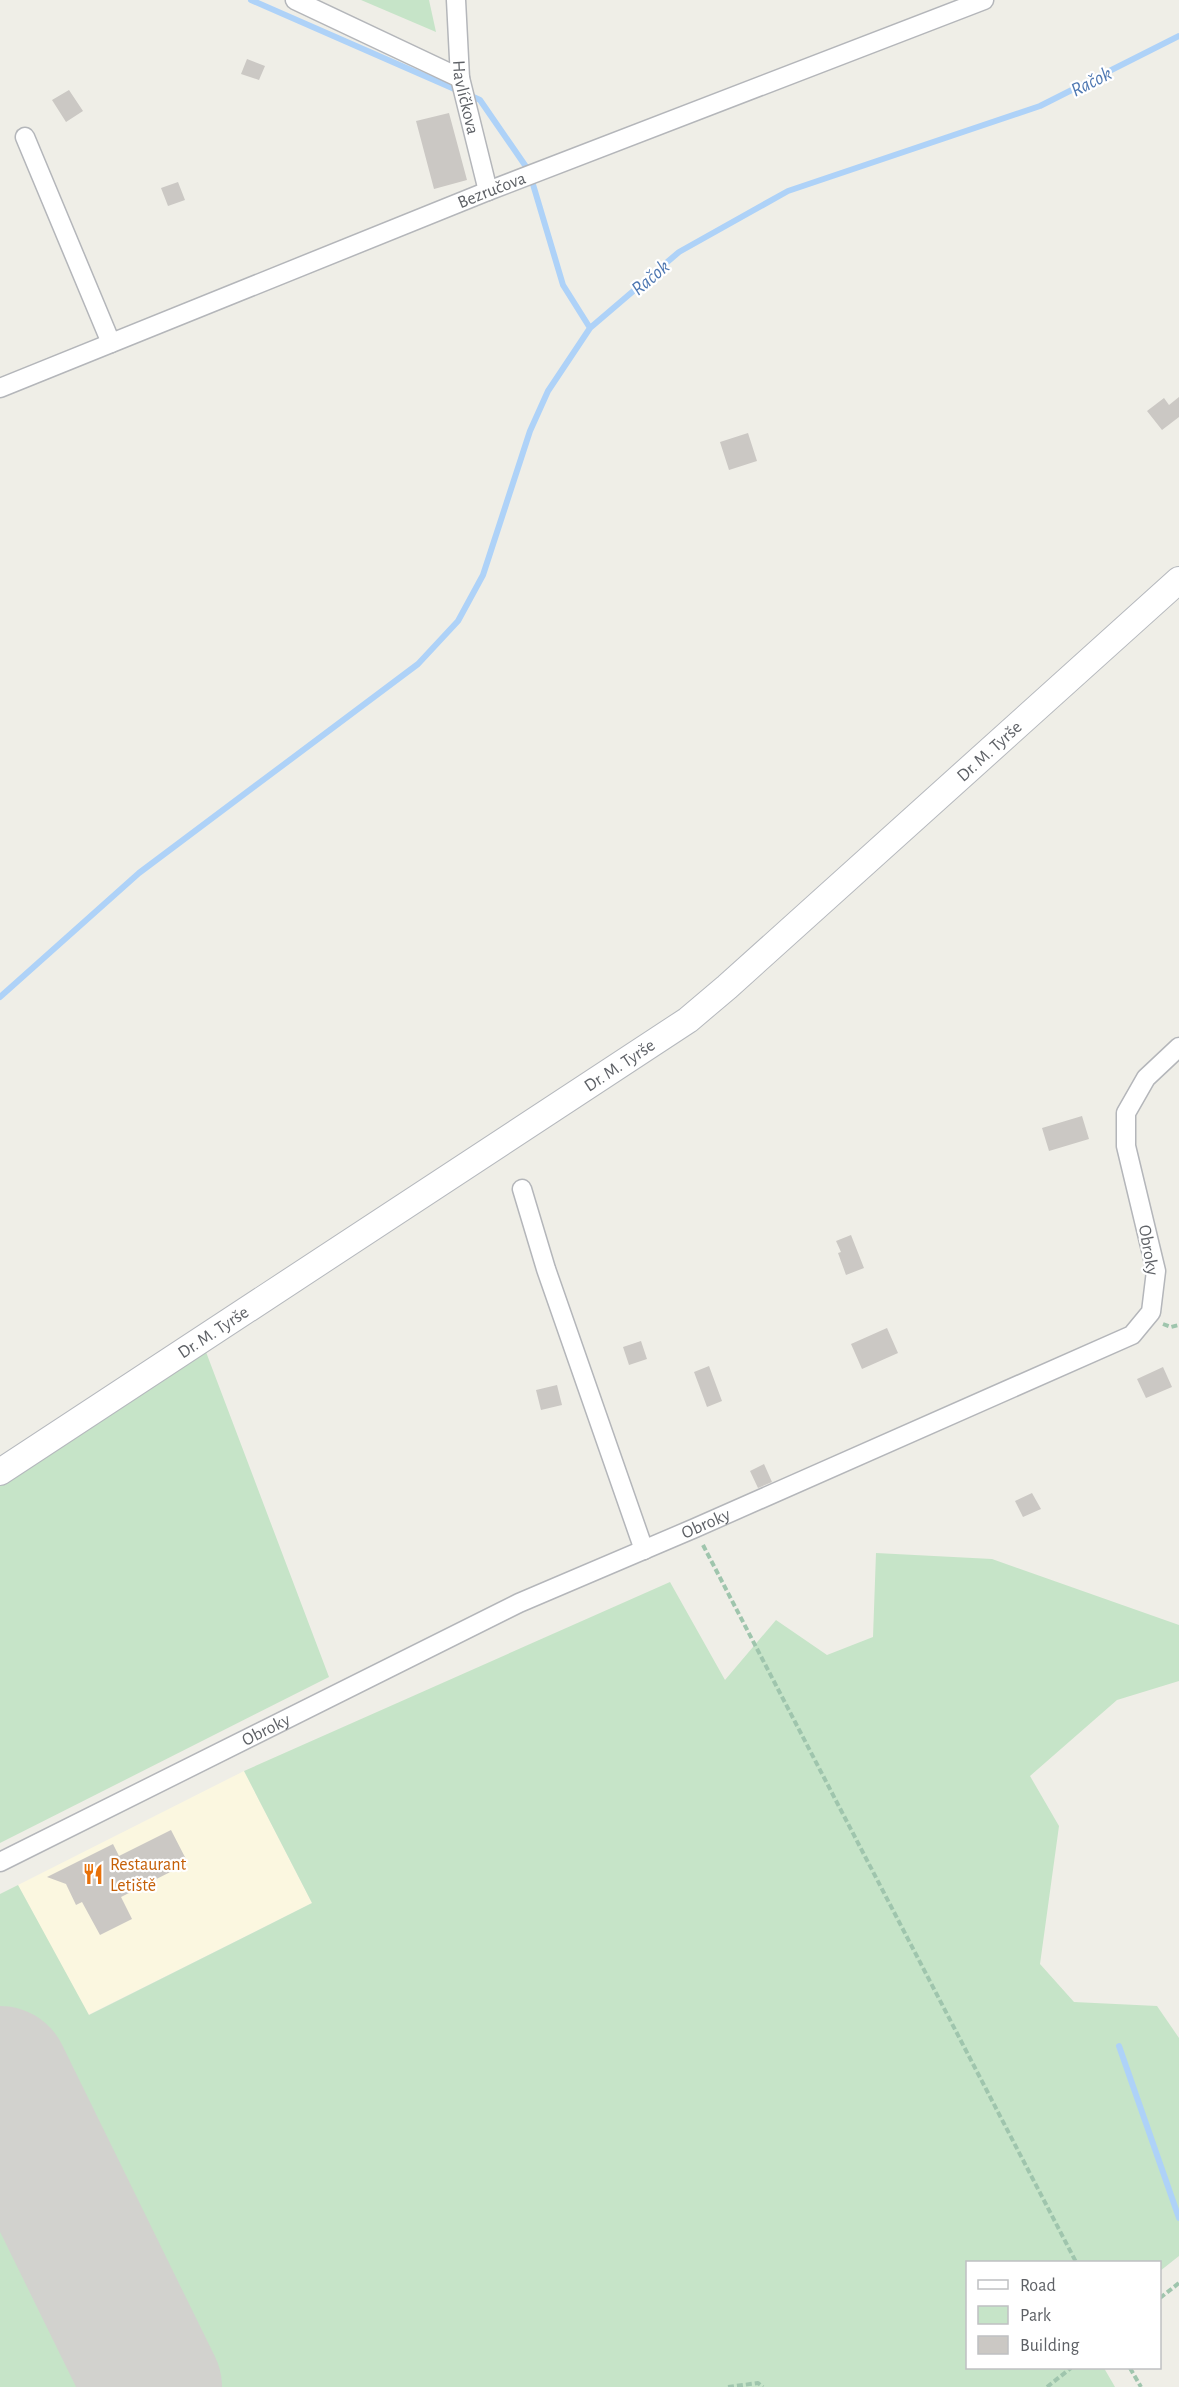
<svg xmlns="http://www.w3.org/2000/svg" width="1179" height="2387" font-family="'Alegreya Sans',sans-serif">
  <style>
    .commercial { fill: #fbf7e0 }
    .green { fill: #c6e4c8 }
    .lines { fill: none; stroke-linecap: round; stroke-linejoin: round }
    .stream { stroke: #aed2f8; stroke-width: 6 }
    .runway { stroke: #d2d2ce; stroke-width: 138 }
    .building { fill: #cbc8c4 }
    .street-casing { stroke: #b4b6ba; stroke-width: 21 }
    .secondary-casing { stroke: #b5b8bd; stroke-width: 28 }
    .path { stroke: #9fc5ad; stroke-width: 4; stroke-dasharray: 6 3; stroke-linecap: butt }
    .street { stroke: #fff; stroke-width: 18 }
    .secondary { stroke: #fff; stroke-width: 26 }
    .labels { text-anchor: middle; stroke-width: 4.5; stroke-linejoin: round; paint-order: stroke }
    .street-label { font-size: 18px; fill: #5e6166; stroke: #fff }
    .food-label { font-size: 18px; fill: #c56008; stroke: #fff; text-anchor: start }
    .water-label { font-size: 20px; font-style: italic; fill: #4f78b2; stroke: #fff }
  </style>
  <rect width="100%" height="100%" fill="#efeee7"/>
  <path class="commercial" d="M244 1771 312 1903 88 2015 18 1885Z"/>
  <path class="green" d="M361 0H429L436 32Z
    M206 1352 329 1677 0 1843V1486Z
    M876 1553 992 1559 1179 1625V1681L1117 1700 1030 1776 1059 1826 1040 1964 1074 2002 1157 2006 1179 2038V2256L1160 2271V2262H968V2368H1104L1115 2387H0V1894L18 1885 89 2015 312 1903 244 1771 670 1582 725 1680 776 1620 827 1655 873 1637Z"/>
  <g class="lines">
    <path class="stream" d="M251 0 459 91
      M469 95 480 100 529 171 563 285 590 328 679 252 788 191 1040 106 1179 36
      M0 997 139 873 418 664 458 621 483 575 530 431 548 391 590 328
      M1119 2046 1179 2218"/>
    <path class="runway" d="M0 2075 153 2387"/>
  </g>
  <path class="building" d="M247 59 265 66 259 80 241 74Z
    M69 90 83 111 66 122 52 100Z
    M449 113 467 180 434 189 416 121Z
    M178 182 185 200 168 206 161 188Z
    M1179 397V417L1162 430 1147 411 1164 398 1169 405Z
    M748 433 757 461 729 470 720 442Z
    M1082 1116 1089 1139 1049 1151 1042 1128Z
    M851 1235 864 1268 846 1275 838 1253 841 1252 836 1241Z
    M887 1328 898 1353 862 1369 851 1344Z
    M641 1341 647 1359 629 1365 623 1347Z
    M709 1366 722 1401 707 1407 694 1372Z
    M1163 1367 1172 1387 1146 1398 1137 1379Z
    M557 1385 562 1405 541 1410 536 1390Z
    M764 1464 772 1482 758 1488 750 1471Z
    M1032 1493 1041 1509 1023 1517 1015 1501Z
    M171 1830 188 1863 121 1897 132 1919 100 1935 82 1902 76 1905 66 1884 47 1877 113 1844 119 1856Z"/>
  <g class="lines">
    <defs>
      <g id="street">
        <path d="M295 0 460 78"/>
        <path id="s1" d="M456 0 460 78 488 191"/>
        <path d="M25 137 111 343"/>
        <path id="s2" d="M0 388 488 191 984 0"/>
        <path d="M522 1189 546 1269 644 1550"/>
        <path id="s3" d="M0 1862 519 1603 695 1528 1132 1335 1151 1312 1156 1271 1126 1146V1113L1146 1078 1179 1047"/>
      </g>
      <g id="secondary">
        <path id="s4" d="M0 1472 688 1020 727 987 1179 580"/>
      </g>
    </defs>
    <use href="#street" class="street-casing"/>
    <use href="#secondary" class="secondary-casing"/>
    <path class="path" d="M1163 1324 1171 1327 1179 1325
      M703 1545 1076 2262
      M1160 2298 1179 2283
      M1130 2368 1141 2387
      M728 2387 758 2383 763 2387
      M1047 2387 1071 2368"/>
    <use href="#street" class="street"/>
    <use href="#secondary" class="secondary"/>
  </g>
  <defs>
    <symbol id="restaurant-bare" viewBox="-9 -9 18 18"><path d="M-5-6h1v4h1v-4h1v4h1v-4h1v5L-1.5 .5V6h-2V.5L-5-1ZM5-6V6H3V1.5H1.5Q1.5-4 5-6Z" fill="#e8710a" stroke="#fff" stroke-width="2.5" paint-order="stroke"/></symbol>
  </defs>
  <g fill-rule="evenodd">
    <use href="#restaurant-bare" x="78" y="1859" width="30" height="30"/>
  </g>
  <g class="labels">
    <g class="street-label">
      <text dy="6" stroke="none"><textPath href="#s1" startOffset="98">Havlíčkova</textPath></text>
      <text dy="6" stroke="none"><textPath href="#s2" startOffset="530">Bezručova</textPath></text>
      <text dy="6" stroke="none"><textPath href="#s4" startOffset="1227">Dr. M. Tyrše</textPath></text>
      <text dy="6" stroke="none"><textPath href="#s4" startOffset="741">Dr. M. Tyrše</textPath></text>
      <text transform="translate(1149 1250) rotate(80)" y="6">Obroky</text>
      <text dy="6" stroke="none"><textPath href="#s4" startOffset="255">Dr. M. Tyrše</textPath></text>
      <text dy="6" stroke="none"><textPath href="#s3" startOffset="783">Obroky</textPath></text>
      <text dy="6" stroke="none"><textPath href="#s3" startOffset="297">Obroky</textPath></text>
    </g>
    <g class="food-label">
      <text x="110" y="1870">Restaurant<tspan x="110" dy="21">Letiště</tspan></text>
    </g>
    <g class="water-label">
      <text transform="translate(1091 81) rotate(-27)" y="7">Račok</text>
      <text transform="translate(650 277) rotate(-40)" y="7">Račok</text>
    </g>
  </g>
  <rect x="966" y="2261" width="195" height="108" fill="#ffffff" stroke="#bfc0c2" stroke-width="1.5"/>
  <rect x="978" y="2280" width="30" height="9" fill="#ffffff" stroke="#bfc0c2" stroke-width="1.5"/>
  <text x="1020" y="2291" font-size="18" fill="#5e6166">Road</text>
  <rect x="978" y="2306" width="30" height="18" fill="#c6e4c8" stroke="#bfc0c2" stroke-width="1.5"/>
  <text x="1020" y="2321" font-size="18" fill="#5e6166">Park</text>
  <rect x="978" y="2336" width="30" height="18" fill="#cbc8c4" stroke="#bfc0c2" stroke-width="1.5"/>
  <text x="1020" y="2351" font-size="18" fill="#5e6166">Building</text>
</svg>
